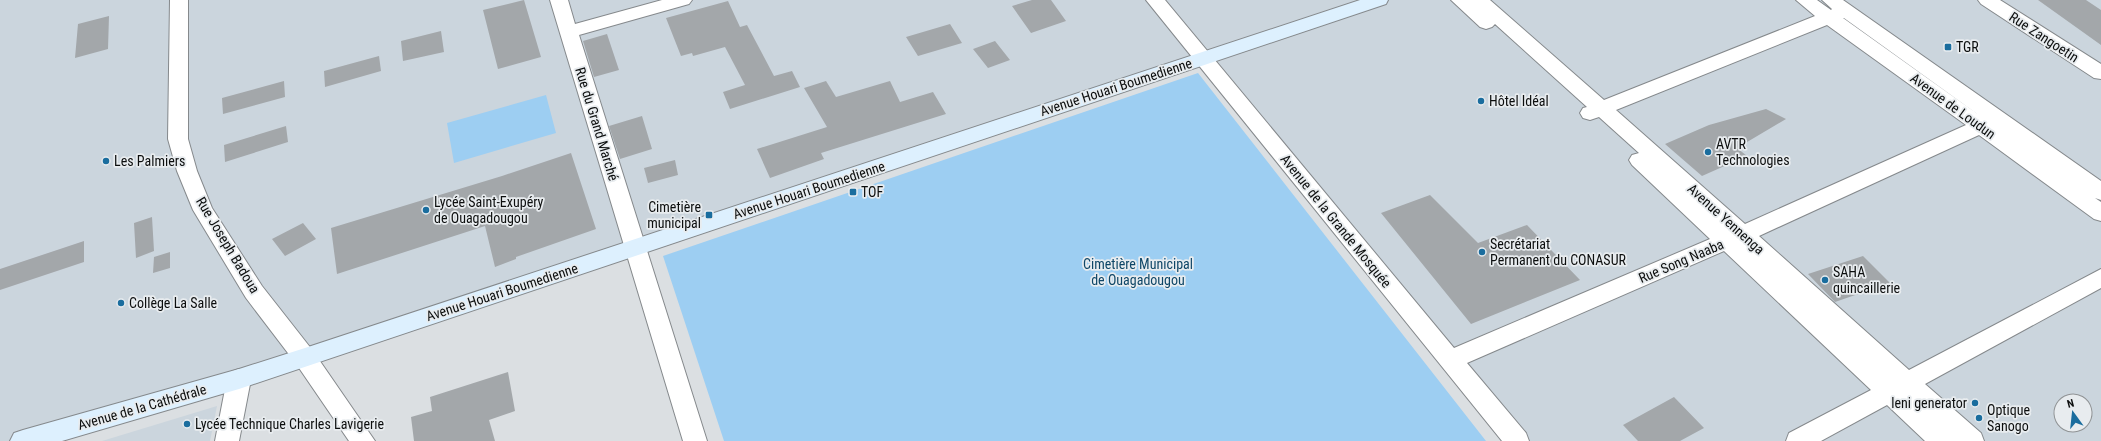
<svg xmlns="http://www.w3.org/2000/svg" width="2101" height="441" font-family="'Roboto Condensed',sans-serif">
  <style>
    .built { fill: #cbd5dd; fill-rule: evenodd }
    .green { fill: #9dcef2 }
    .building { fill: #a3a7aa }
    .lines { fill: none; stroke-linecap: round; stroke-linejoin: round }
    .street-casing { stroke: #85898c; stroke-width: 2 }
    .secondary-casing { stroke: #85898c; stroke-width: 2 }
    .street { fill: #fff; fill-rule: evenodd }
    .secondary { fill: #ddf0fe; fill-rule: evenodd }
    .poi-dot { fill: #1a6d9e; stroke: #e8ecef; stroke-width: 1.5 }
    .labels { text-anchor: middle; stroke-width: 3.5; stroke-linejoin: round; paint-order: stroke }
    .street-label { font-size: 14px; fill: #0c0e0e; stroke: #e8ecef }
    .poi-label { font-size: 14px; fill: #0c0e0e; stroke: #e8ecef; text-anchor: start }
    .park-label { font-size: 14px; fill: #0e4667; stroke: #e8ecef }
  </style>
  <rect width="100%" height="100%" fill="#dbdfe2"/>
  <path class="built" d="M0 0H2101V441H1517L1204 58 23 441H0ZM2061 401H2085V425H2061Z
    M217 406 210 441H102Z"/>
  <path class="green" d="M1198 73 1486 441H724L663 256Z
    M546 95 556 133 454 163 447 123Z"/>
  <path class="building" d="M524 0 541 57 498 69 483 10Z
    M1032 0H1051L1066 21 1031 33 1012 6Z
    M2038 0H2086L2101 10V45Z
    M728 1 740 27 747 25 774 76 792 71 800 87 730 109 723 92 745 85 725 47 693 56 692 53 681 56 666 18Z
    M109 16 108 49 75 58 78 24Z
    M950 24 962 43 918 56 906 37Z
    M441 31 444 52 403 61 401 41Z
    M607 34 619 70 594 77 583 41Z
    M995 41 1010 60 988 68 973 49Z
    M379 56 381 71 325 87 324 71Z
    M284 81 285 97 223 114 222 98Z
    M826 81 836 97 890 81 900 102 933 92 946 114 821 153 824 159 770 178 757 149 827 127 804 88Z
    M1766 109 1786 119 1737 148 1747 156 1702 176 1665 144 1709 125Z
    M642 116 652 149 620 159 609 126Z
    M286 126 288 142 225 162 224 145Z
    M571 153 596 229 516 257V259L495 267 485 226 337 274 331 228 502 176Z
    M675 160 678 175 648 183 644 168Z
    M1430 195 1478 243 1527 225 1580 280 1471 324 1381 213Z
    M152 217 154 251 136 258 134 223Z
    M303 223 316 239 285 256 272 239Z
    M84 241V262L0 290V269Z
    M170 252V268L153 273 154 257Z
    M1863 256 1890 283 1835 302 1808 274Z
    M508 372 515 411 489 420 495 441H414L411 417 432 411 430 397Z
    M1674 397 1704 428 1680 441H1638L1623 425Z"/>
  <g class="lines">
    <defs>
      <path id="street" d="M170 0H188V139L197 171 212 208 262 286 313 351 375 441H349L297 365 246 298 193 210 177 171 168 139Z
        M550 0H568L575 24 662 0H692L689 4 579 35 707 441H683Z
        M1146 0H1165L1454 348 1710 239 1632 165 1629 160 1632 155 1639 153 1599 117 1590 120 1583 118 1580 113 1583 108 1587 107 1495 24 1492 27 1486 29 1480 27 1451 0H1490L1604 100 1815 16 1796 0H1817L1831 10 1832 9 1822 0H1843L2101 181V200L2095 198 2101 202V221L2094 219 1979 135 1759 236 1909 370 2101 269V288L1925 384 1981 433 1984 441H1925L1887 405 1821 441H1786L1789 433 1871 390 1724 251 1467 363 1526 433 1529 441H1502ZM1843 18H1844L1983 118ZM1827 25 1966 125 1745 224 1616 110Z
        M1978 0H2000L2101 64V79L2094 78 1981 4Z
        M239 369 247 372 251 379 239 441H215L227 379 231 372Z"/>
      <path id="secondary" d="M1360 0H1388L1386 4 239 389 62 441H10L14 433 23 430 239 369 305 348Z"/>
    </defs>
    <use href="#street" class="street-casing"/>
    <use href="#secondary" class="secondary-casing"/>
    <use href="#street" class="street"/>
    <use href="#secondary" class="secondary"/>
  </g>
  <g class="poi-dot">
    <rect x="1944" y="43" width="8" height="8" rx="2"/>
    <circle cx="1481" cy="101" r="4"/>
    <circle cx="1708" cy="152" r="4"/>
    <circle cx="106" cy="161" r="4"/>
    <rect x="849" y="188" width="8" height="8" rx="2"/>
    <circle cx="426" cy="210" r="4"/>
    <rect x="705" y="211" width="8" height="8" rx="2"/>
    <circle cx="1482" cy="252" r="4"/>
    <circle cx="1825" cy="280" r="4"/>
    <circle cx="121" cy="303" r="4"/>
    <circle cx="1975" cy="403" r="4"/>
    <circle cx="1979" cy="418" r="4"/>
    <circle cx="187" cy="424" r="4"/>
  </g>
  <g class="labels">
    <g class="street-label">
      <text transform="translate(2044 37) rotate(33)" y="5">Rue Zangoetin</text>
      <text transform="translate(1116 87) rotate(-18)" y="5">Avenue Houari Boumedienne</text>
      <text transform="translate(1953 106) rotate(36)" y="5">Avenue de Loudun</text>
      <text transform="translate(597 124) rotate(73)" y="5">Rue du Grand Marché</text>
      <text transform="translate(809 190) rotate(-18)" y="5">Avenue Houari Boumedienne</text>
      <text transform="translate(1726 219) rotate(42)" y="5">Avenue Yennenga</text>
      <text transform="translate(1336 221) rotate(51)" y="5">Avenue de la Grande Mosquée</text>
      <text transform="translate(228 245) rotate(59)" y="5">Rue Joseph Badoua</text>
      <text transform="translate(1681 261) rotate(-23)" y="5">Rue Song Naaba</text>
      <text transform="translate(502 292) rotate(-18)" y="5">Avenue Houari Boumedienne</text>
      <text transform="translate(142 407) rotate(-16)" y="5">Avenue de la Cathédrale</text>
    </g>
    <g class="poi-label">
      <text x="1956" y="52">TGR</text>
      <text x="1489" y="106">Hôtel Idéal</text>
      <text x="1716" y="149">AVTR<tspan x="1716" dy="16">Technologies</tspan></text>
      <text x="114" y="166">Les Palmiers</text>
      <text x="861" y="197">TOF</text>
      <text x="434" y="207">Lycée Saint-Exupéry<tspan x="434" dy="16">de Ouagadougou</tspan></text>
      <text x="701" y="212" text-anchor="end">Cimetière<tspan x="701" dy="16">municipal</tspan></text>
      <text x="1490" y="249">Secrétariat<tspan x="1490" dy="16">Permanent du CONASUR</tspan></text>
      <text x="1833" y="277">SAHA<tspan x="1833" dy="16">quincaillerie</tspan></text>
      <text x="129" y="308">Collège La Salle</text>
      <text x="1967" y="408" text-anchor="end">leni generator</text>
      <text x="1987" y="415">Optique<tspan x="1987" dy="16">Sanogo</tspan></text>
      <text x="195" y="429">Lycée Technique Charles Lavigerie</text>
    </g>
    <g class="park-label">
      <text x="1138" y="269">Cimetière Municipal<tspan x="1138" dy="16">de Ouagadougou</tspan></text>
    </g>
  </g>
  <g transform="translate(2073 413) rotate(345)"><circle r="19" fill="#e8ecef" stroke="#909395"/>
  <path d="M0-3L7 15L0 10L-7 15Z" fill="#1a6d9e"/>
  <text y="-6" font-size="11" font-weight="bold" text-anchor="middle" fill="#0c0e0e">N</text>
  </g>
</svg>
